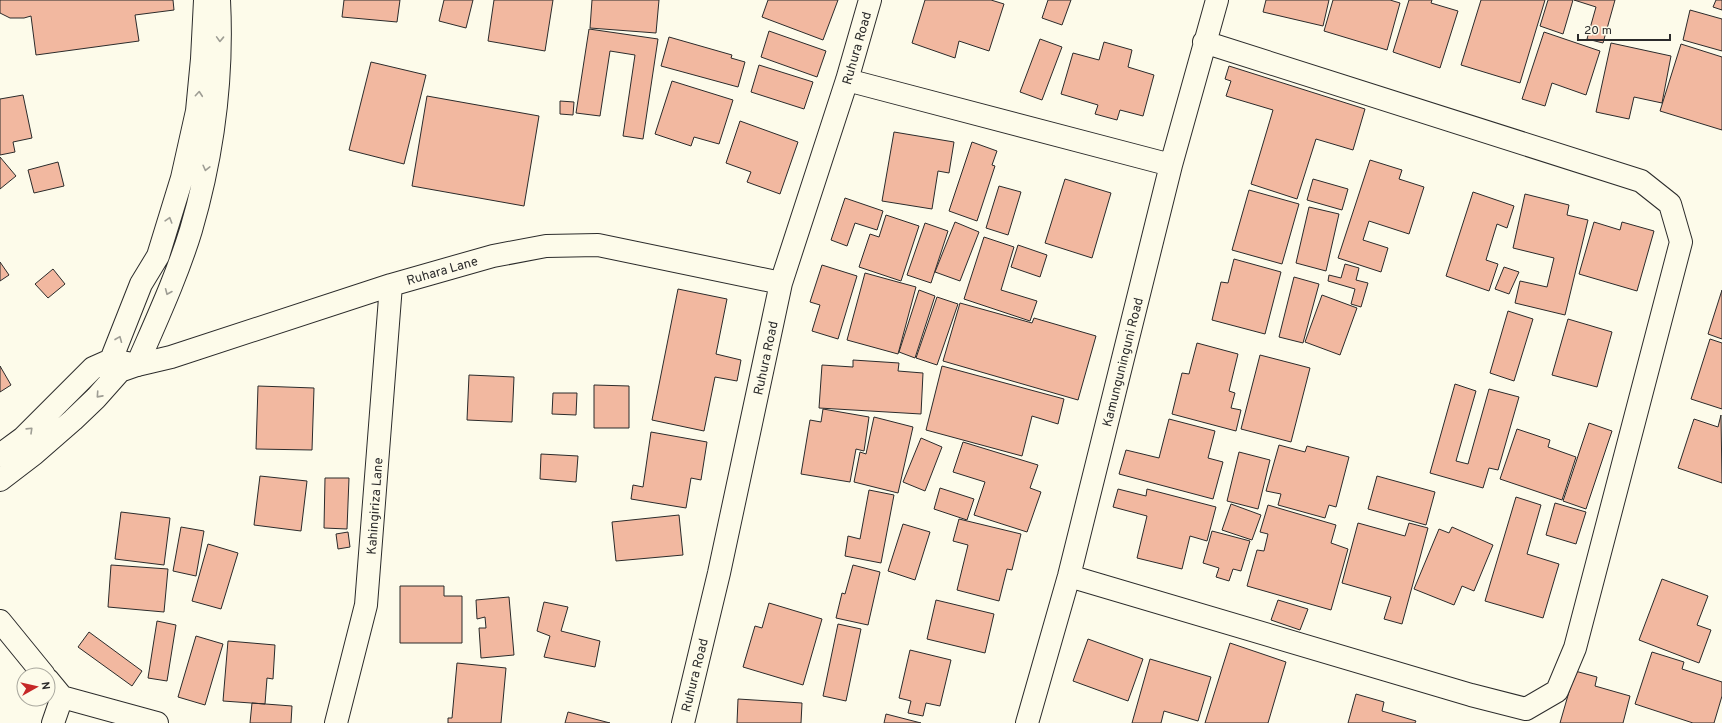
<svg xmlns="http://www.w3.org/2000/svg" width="1722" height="723" font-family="Overpass,sans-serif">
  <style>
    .building { fill: #f2b8a0; stroke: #2b2b2b }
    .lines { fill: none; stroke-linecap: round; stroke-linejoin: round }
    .minor-casing { stroke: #2b2b2b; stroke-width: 24 }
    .primary-casing { stroke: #2b2b2b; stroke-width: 24 }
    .minor { stroke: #fdfbea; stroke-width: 22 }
    .primary { stroke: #fdfbea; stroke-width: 22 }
    .oneway { stroke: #9e9d94 }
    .labels { text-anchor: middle; stroke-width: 3; stroke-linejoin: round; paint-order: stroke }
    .street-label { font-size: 13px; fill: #2b2b2b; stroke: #fdfbea }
  </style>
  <rect width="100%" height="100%" fill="#fdfbea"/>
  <path class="building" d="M0 0H173L174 10 135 15 139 41 36 55 31 16 24 18H10L0 13Z
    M344 0H400L397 22 342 17Z
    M444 0H473L466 28 439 21Z
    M494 0H553L545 51 488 41Z
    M592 0H659L656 33 590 28Z
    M768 0H838L823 40 762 17Z
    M925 0H991L1004 4 989 51 959 41 955 58 912 43Z
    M1048 0H1071L1062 25 1042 18Z
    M1266 0H1329L1323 26 1263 12Z
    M1333 0H1390L1400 3 1387 50 1324 31Z
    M1409 0H1432L1431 3 1458 11 1440 68 1393 52Z
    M1481 0H1545L1520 83 1461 65Z
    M1548 0H1573L1563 34 1540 26Z
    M1574 0H1615L1603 43 1587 39 1596 7Z
    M1716 0H1722V10L1713 7Z
    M1690 10 1722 19V51L1683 40Z
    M589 29 658 39 643 139 623 136 635 55 610 51 600 116 576 113Z
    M769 31 826 51 817 77 761 57Z
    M1544 32 1600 51 1586 95 1552 83 1545 106 1522 99Z
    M669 37 732 55 731 58 745 62 738 87 661 66Z
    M1040 39 1062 47 1042 100 1020 92Z
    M1104 42 1132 50 1128 67 1154 75 1143 116 1120 110 1117 120 1095 114 1098 105 1061 94 1073 53 1099 60Z
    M1611 43 1671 56 1662 103 1634 97 1629 119 1596 112Z
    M1681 44 1722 57V130L1660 111Z
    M371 62 426 75 404 164 349 150Z
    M759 65 813 82 804 109 751 92Z
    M1229 66 1365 109 1353 150 1316 139 1297 199 1251 184 1273 110 1226 96 1231 81 1225 79Z
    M672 81 733 100 719 144 694 137 691 146 655 134Z
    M23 95 32 138 13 142 15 152 0 155V99Z
    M427 96 539 116 524 206 412 186Z
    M560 101 574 102 573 115 560 114Z
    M740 121 798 142 780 194 747 182 751 172 726 163Z
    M894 132 954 142 949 173 938 171 932 209 882 201Z
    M972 142 997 151 992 165 995 166 977 221 949 211Z
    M0 157 16 176 0 189Z
    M1370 160 1402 170 1399 179 1424 187 1409 234 1369 221 1363 240 1388 248 1381 272 1338 258Z
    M58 162 64 186 34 193 28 170Z
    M1065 179 1111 193 1092 258 1045 243Z
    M1313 179 1348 189 1342 210 1307 200Z
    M999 186 1021 192 1008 235 986 228Z
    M1249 190 1299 204 1282 264 1232 250Z
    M1473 192 1514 206 1507 228 1497 224 1486 260 1498 264 1489 291 1446 276Z
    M1525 194 1569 205 1567 215 1588 220 1565 315 1515 303 1520 281 1547 287 1554 258 1513 248Z
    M845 198 883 211 877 230 855 223 847 246 831 240Z
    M1309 207 1339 214 1326 271 1296 263Z
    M886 215 919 226 901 281 859 267 870 234 879 237Z
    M955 222 979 232 960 281 935 272Z
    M1594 222 1620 230 1622 222 1654 231 1637 291 1579 274Z
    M925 223 948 231 931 283 907 275Z
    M984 237 1014 247 1001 290 1037 301 1030 321 964 299Z
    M1018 245 1047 255 1040 277 1011 267Z
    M1234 259 1281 272 1265 334 1212 320 1221 282 1228 283Z
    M0 262 9 275 0 281Z
    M1345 264 1359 268 1356 280 1368 283 1361 307 1351 304 1355 289 1328 281 1329 275 1341 278Z
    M822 265 857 276 838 339 812 331 820 305 810 302Z
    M1504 267 1519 272 1509 294 1495 289Z
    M53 269 65 284 48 298 35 284Z
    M865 273 916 287 898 354 847 340Z
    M1294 277 1319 284 1303 343 1279 337Z
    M678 289 727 299 716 354 741 360 737 381 715 377 704 431 652 420Z
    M919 290 935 296 915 358 899 352Z
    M1722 290V339L1708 334Z
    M1322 295 1357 308 1340 355 1305 342Z
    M937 297 958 304 937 365 916 358Z
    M960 303 1032 323 1034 318 1096 336 1078 400 943 361Z
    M1508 311 1533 319 1514 381 1490 373Z
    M1568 319 1612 332 1597 387 1552 375Z
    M1710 339 1722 343V409L1691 399Z
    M1197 343 1238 354 1229 391 1235 393 1231 408 1241 410 1236 431 1172 414 1182 373 1189 374Z
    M1260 355 1310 368 1291 442 1241 429Z
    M853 360 899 363 898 371 923 373 921 414 819 408 822 365 853 367Z
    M0 366 11 385 0 392Z
    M942 366 1064 399 1058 424 1032 416 1022 456 926 430Z
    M469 375 514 377 512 422 467 420Z
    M1455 384 1476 391 1456 461 1468 464 1489 389 1519 397 1498 470 1489 468 1483 488 1430 473Z
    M594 385 629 386V428H594Z
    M258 386 314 388 312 450 256 449Z
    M553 393H577L576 415 552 414Z
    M823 409 869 417 864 451 856 449 850 482 801 474 810 420 821 422Z
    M1721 415 1722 483 1678 468 1694 419 1718 427Z
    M874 417 913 427 898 493 854 482 860 452 866 454Z
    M1169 419 1215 431 1208 458 1223 462 1213 499 1119 474 1126 450 1159 458Z
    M1589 423 1612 431 1586 509 1563 501Z
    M1517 429 1550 440 1548 447 1576 457 1562 500 1500 479Z
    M651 432 707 442 701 480 691 478 686 508 631 499 633 485 643 487Z
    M921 438 942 447 925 491 903 482Z
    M963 442 1038 465 1030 488 1041 492 1027 532 974 515 985 482 953 472Z
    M1279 445 1305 452 1307 446 1349 457 1336 507 1329 505 1325 518 1278 505 1281 494 1266 491Z
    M1239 452 1270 460 1258 509 1227 501Z
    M541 454 578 456 576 482 540 479Z
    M260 476 307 481 301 531 254 525Z
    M1377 476 1435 492 1426 525 1368 509Z
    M325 478H349L347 529 324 528Z
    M940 488 974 499 967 520 934 509Z
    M1118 489 1146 496 1147 489 1216 507 1207 541 1190 536 1182 569 1137 558 1147 516 1113 507Z
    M869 490 894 495 881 563 845 556 848 536 860 539Z
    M1516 497 1541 505 1527 554 1559 564 1543 618 1485 601Z
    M1555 503 1586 512 1576 544 1546 535Z
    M1231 504 1261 515 1252 540 1222 530Z
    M1268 505 1336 525 1331 543 1348 549 1331 610 1247 586 1257 550 1264 551 1268 534 1260 532Z
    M121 512 170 518 164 565 115 559Z
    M679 515 683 555 616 561 612 522Z
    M959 519 1021 534 1012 570 1007 569 999 601 957 590 968 545 953 541Z
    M1358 523 1405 536 1409 523 1428 528 1402 624 1384 619 1391 597 1342 583Z
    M903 524 930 532 915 580 888 571Z
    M181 527 204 531 196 576 173 571Z
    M1452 527 1493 545 1474 591 1462 586 1454 605 1414 589 1439 529 1449 533Z
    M1212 531 1250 541 1241 571 1233 569 1229 581 1216 577 1219 568 1203 563Z
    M348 532 350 547 338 549 336 534Z
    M208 544 238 553 221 609 192 601Z
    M111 565 168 569 164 612 108 607Z
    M853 565 880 572 868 625 836 618 842 593 845 594Z
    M1662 579 1708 596 1697 625 1711 630 1699 663 1639 640Z
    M400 586H444V596H462V643H400Z
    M509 597 514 655 481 658 479 628H486L485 617 477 619 476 600Z
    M936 600 994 614 985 653 927 639Z
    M1278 600 1308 609 1300 630 1271 620Z
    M544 602 568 607 561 631 600 641 595 667 544 657 550 636 537 631Z
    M769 603 822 619 803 685 743 667 755 626 762 628Z
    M157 621 176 625 167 681 148 678Z
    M838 624 861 629 846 701 823 696Z
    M89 632 142 671 132 686 78 647Z
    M196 636 223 644 205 705 178 697Z
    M1088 639 1143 659 1128 701 1073 681Z
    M228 641 275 645 273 679 267 678 265 704 223 701Z
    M1230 643 1286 662 1268 723H1205Z
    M910 650 951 660 940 706 926 703 923 716 908 713 911 701 899 698Z
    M1652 652 1684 662 1682 669 1722 682V696L1714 723H1693L1635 704Z
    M1150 659 1211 677 1198 721 1164 711 1161 723H1132Z
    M457 663 506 668 501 723H448V718H452Z
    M1575 671 1597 677 1595 686 1630 696 1623 723H1560Z
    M1356 694 1384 702 1382 711 1416 721 1415 723H1348Z
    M738 699 802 703 801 723H737Z
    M252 703 292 706 291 723H250Z
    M568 712 610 723H565Z
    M886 714 921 723H884Z"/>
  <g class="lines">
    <defs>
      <path id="minor" d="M847 80 1171 165
        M122 362 137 365 171 357 391 285 493 256 546 246 598 245 781 283
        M1069 576 1471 695 1526 709 1557 691 1575 648 1681 242 1670 204 1641 181 1204 42
        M0 621 44 675
        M48 680 62 697 157 723
        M53 723 62 697
        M336 723 366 605 391 285
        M683 723 719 573 781 283 847 80 870 0
        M1027 723 1069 576 1171 165 1217 0"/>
      <path id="primary" d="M0 455 23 438 93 368 111 360 141 284 158 256 182 178 197 111 202 59 205 0
        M0 480 34 454 73 420 96 398 120 371 137 365C156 321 177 276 191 230 213 155 223 78 219 0"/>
    </defs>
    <use href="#minor" class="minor-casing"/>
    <use href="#primary" class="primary-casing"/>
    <use href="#minor" class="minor"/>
    <use href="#primary" class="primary"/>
  </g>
  <defs><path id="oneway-chevron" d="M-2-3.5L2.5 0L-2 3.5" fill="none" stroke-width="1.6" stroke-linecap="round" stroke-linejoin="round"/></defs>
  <g class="oneway">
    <use href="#oneway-chevron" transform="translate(220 39) rotate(92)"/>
    <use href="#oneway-chevron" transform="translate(199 94) rotate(-85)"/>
    <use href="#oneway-chevron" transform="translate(206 168) rotate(104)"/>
    <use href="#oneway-chevron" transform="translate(169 220) rotate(-73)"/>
    <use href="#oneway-chevron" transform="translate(168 292) rotate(113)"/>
    <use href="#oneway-chevron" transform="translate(119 339) rotate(-68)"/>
    <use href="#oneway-chevron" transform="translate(99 395) rotate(132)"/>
    <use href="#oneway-chevron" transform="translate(30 430) rotate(-44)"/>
  </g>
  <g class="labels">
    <g class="street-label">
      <text transform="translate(856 48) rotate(-74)" y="5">Ruhura Road</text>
      <text transform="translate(442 270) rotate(-16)" y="5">Ruhara Lane</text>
      <text transform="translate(765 358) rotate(-78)" y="5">Ruhura Road</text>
      <text transform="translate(1122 362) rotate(-76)" y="5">Kamunguninguni Road</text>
      <text transform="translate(374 506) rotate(-86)" y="5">Kahingiriza Lane</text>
      <text transform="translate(694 675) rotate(-76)" y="5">Ruhura Road</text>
    </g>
  </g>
  <g transform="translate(36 687) rotate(82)"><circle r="19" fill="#fdfbea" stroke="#a9a89e"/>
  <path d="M0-3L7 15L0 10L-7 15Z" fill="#c62828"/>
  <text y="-6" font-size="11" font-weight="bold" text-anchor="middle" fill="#2b2b2b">N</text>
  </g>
  <path d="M1578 34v6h92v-6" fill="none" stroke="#2b2b2b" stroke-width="2"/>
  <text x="1584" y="34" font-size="12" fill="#2b2b2b" stroke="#fdfbea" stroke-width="3" paint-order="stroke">20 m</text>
</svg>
